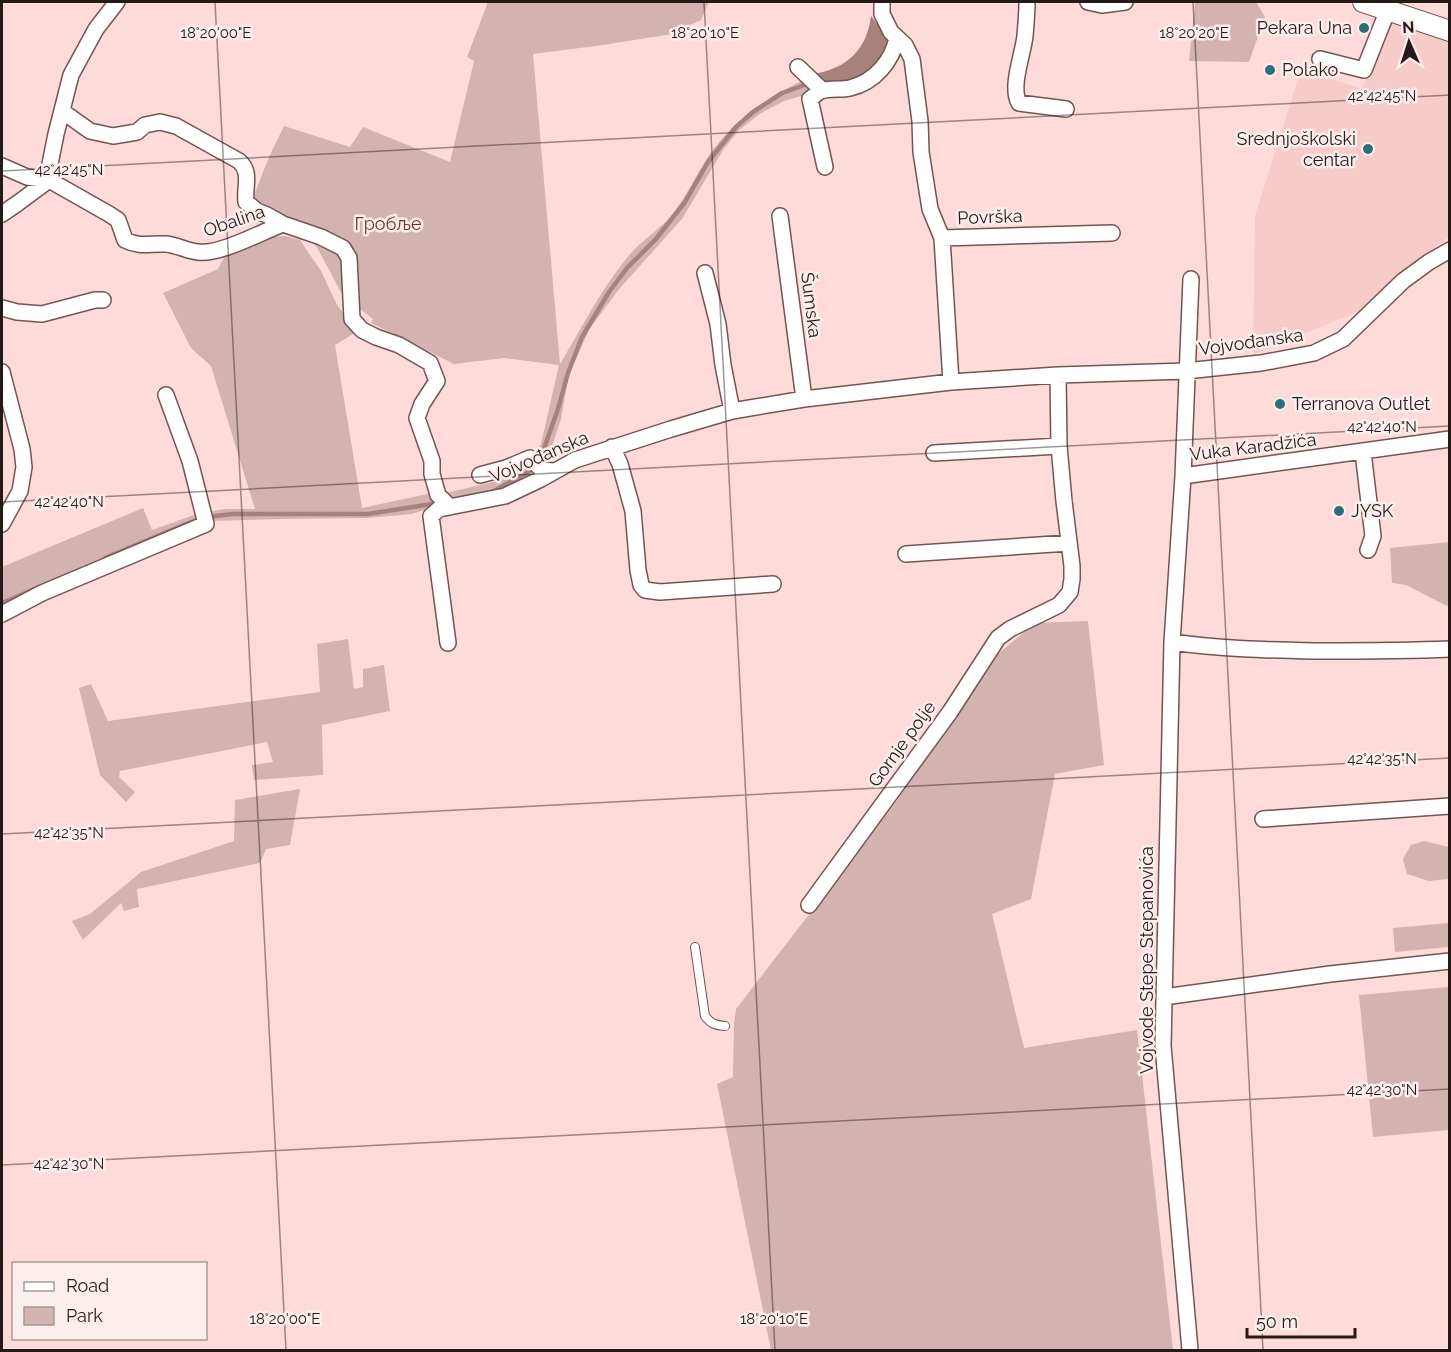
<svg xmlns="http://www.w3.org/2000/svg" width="1451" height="1352" font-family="Raleway,sans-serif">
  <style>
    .built { fill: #f7ccc8 }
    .green { fill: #d3b3af }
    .water { fill: #a8807c }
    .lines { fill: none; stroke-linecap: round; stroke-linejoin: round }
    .stream { stroke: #a8807c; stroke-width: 4.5 }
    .service-casing { stroke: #725553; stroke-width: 10 }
    .minor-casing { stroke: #725553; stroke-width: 18 }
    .tertiary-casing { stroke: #725553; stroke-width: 22 }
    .service { stroke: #fff; stroke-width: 8 }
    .minor { stroke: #fff; stroke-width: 15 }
    .tertiary { stroke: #fff; stroke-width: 20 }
    .ticks { fill: none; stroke: #261a19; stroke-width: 1.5; stroke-opacity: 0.45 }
    .poi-dot { fill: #2b6f7f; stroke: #fceeed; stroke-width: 2 }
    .labels { text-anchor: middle; stroke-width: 5; stroke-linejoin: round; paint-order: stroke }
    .poi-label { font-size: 18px; fill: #261a19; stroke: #fceeed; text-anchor: start }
    .street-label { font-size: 18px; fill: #261a19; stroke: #fceeed }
    .park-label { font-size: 18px; fill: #6c3431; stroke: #fceeed }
    .ticks-label { font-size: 15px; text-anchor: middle; fill: #261a19; stroke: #fceeed; stroke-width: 5; stroke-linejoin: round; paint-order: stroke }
  </style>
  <rect width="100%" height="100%" fill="#fedbd8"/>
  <path class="built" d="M1387 20 1449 40V237L1359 311 1253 355 1255 216 1301 69 1362 89Z"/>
  <path class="green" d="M488 2H709L701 20 672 34 603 45 533 54 560 364C581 329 600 291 626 259 639 242 658 231 672 215 686 197 695 176 708 157 732 121 766 99 803 80L815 92 784 101 761 113 739 130 723 150 682 219 620 288 590 328 569 374 561 419 545 467 534 454 541 444 559 365 504 358 454 364 371 323 373 319 343 296 319 251 300 222 289 221 252 200 269 157 284 126 350 147 363 127 450 162 474 61 467 57Z
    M1195 2H1256L1265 17 1249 62 1189 61Z
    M285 236 300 240 321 271 337 305 358 331 335 345 362 508 432 493 440 505 412 514 368 518 278 519 210 521 208 512 224 509H255L211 366 191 348 163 293 218 269 227 252 265 237Z
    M526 469 539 474 517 487 456 503 446 493 506 479Z
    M143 508 152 530 197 514 198 523 2 605V567Z
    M1449 542V606L1445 605 1406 585 1392 583 1390 548Z
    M1088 621 1104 765 1055 774 1031 899 992 914 1024 1048 1137 1030 1173 1350H771L717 1084 733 1077 734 1024 736 1009 896 802 999 653 1035 623Z
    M348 639 354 689 363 687V669L384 665 390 711 322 725 323 775 254 780 252 765 273 762 267 742 120 771 119 777 135 792 126 802 100 775 79 688 91 684 108 721 320 692 317 644Z
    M300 789 290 845 266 849 260 863 137 889 139 907 124 911 121 903 83 940 72 921 90 914 141 872 234 841 235 800Z
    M1424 841 1449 847V879L1429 881 1407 874 1403 859 1411 845Z
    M1449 923V947L1395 952 1393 928Z
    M1449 987V1130L1373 1137 1359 995Z"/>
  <path class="water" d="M871 16 893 44 883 62 858 80 824 86 813 74C846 69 867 50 871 16Z"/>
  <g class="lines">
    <path class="stream" d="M494 491 528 472 541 457 558 409 568 373 582 337 609 292 627 268 656 239 685 202 708 162 736 127 753 112 782 93 810 83
      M208 517 232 514H368L438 503
      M105 558 186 524 197 520
      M2 603 37 588"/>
    <defs>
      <path id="service" d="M695 947 705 1016C711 1024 715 1025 725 1026"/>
      <path id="minor" d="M882 2V14L891 32 905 45 912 59 920 121 921 152 930 209 942 238 951 382
        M1027 2C1027 13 1026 24 1025 36 1023 54 1010 87 1019 103L1066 109
        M1088 2 1102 5 1125 2
        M1320 59 1364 70 1391 2
        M798 67 822 90
        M62 111 90 131 113 136 137 132 145 125 160 122 176 126 239 161C252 172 244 187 246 202L257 211 267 215 283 224 321 237 343 248 349 258 352 319 362 330 376 337 399 345 430 363 437 381 422 404 417 418 432 461V474L438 495 450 507
        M2 166 27 177 49 180 109 214 118 220 125 240C141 248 150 243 166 244 177 245 187 251 198 252 220 255 261 232 283 224
        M825 167 810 99C813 97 818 92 821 91 829 88 842 90 850 88 875 82 892 61 897 38
        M2 214 18 203 49 180V169L56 134 71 75 96 29 117 2
        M780 216 804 399
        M942 238 1112 233
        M705 273 718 324 723 365 732 411
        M2 308 17 312 42 314 95 300H103
        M2 372 22 449 24 467 20 491 2 524
        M612 447 620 464 633 511 638 570 641 585 645 590 660 592 773 584
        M1363 452 1373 536 1368 550
        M934 453 1059 446
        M480 475 506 468 530 458 542 470 554 471
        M1183 476 1450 439
        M906 554 1069 543
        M2 614 42 593 206 524 190 461 166 395
        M1172 642C1220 649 1267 650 1315 651 1360 651 1405 651 1450 649
        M448 643 431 516 439 509 505 496 541 479 575 460 671 429 732 411 804 399 951 382 1058 375 1186 371 1261 363 1314 353 1343 339 1403 281 1429 262 1450 250
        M1263 819 1450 806
        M809 905 950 712 998 638 1010 629 1059 605 1070 592 1072 579V566L1064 501 1059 446 1058 375
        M1164 997 1330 974 1450 961
        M1190 1350 1163 1046 1172 642 1183 476 1191 279"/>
      <path id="tertiary" d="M1363 2 1450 31"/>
    </defs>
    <use href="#service" class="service-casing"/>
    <use href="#minor" class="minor-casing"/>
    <use href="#tertiary" class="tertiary-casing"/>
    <use href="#service" class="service"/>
    <use href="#minor" class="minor"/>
    <use href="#tertiary" class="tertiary"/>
  </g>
  <path class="ticks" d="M215 2 286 1350M704 2 775 1350M1193 2 1263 1350M2 171 1450 95M2 502 1450 426M2 834 1450 758M2 1165 1450 1089"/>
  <g class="poi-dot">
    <circle cx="1364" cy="28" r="6"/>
    <circle cx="1270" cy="70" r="6"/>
    <circle cx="1368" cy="149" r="6"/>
    <circle cx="1280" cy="404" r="6"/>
    <circle cx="1339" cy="511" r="6"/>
  </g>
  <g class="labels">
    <g class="poi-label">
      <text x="1352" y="34" text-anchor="end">Pekara Una</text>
      <text x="1282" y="76">Polako</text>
      <text x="1356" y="145" text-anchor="end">Srednjoškolski<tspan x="1356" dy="21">centar</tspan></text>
      <text x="1292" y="410">Terranova Outlet</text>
      <text x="1351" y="517">JYSK</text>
    </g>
    <g class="street-label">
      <text transform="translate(990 217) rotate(-2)" y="6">Površka</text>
      <text transform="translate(234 221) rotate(-19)" y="6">Obalina</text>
      <text transform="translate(811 305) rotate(83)" y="6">Šumska</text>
      <text transform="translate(1251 342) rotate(-8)" y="6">Vojvođanska</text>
      <text transform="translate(1253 447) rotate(-7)" y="6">Vuka Karadžića</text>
      <text transform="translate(539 457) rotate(-23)" y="6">Vojvođanska</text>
      <text transform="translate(902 744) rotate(-54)" y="6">Gornje polje</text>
      <text transform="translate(1147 960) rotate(-90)" y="6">Vojvode Stepe Stepanovića</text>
    </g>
    <g class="park-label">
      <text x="388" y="230">Гробље</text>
    </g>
  </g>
  <g class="ticks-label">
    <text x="216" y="38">18°20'00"E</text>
    <text x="705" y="38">18°20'10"E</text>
    <text x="1194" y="38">18°20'20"E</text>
    <text x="1382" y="101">42°42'45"N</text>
    <text x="69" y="175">42°42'45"N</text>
    <text x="1382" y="432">42°42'40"N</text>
    <text x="69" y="507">42°42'40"N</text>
    <text x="1382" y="764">42°42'35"N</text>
    <text x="69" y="838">42°42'35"N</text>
    <text x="1382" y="1095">42°42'30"N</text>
    <text x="69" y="1169">42°42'30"N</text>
    <text x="285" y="1324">18°20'00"E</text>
    <text x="774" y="1324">18°20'10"E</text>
  </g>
  <rect width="1451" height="1352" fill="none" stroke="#261a19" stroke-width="6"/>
  <rect x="12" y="1262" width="195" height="78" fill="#fceeed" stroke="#a69998" stroke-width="1.5"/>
  <rect x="24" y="1282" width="30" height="9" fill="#ffffff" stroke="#a69998" stroke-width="1.5"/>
  <text x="66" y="1292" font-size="18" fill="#261a19">Road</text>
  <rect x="24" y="1307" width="30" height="18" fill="#d3b3af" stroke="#a69998" stroke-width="1.5"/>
  <text x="66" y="1322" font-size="18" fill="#261a19">Park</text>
  <g transform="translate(1409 42) rotate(357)" stroke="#fceeed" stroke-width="4.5" paint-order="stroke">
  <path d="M0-4.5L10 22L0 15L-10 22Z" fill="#261a19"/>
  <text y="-9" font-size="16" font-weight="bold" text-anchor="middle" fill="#261a19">N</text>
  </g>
  <path d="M1247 1328v9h108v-9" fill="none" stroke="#261a19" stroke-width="3"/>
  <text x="1256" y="1328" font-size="18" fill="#261a19" stroke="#fceeed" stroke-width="4.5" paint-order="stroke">50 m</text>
</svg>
